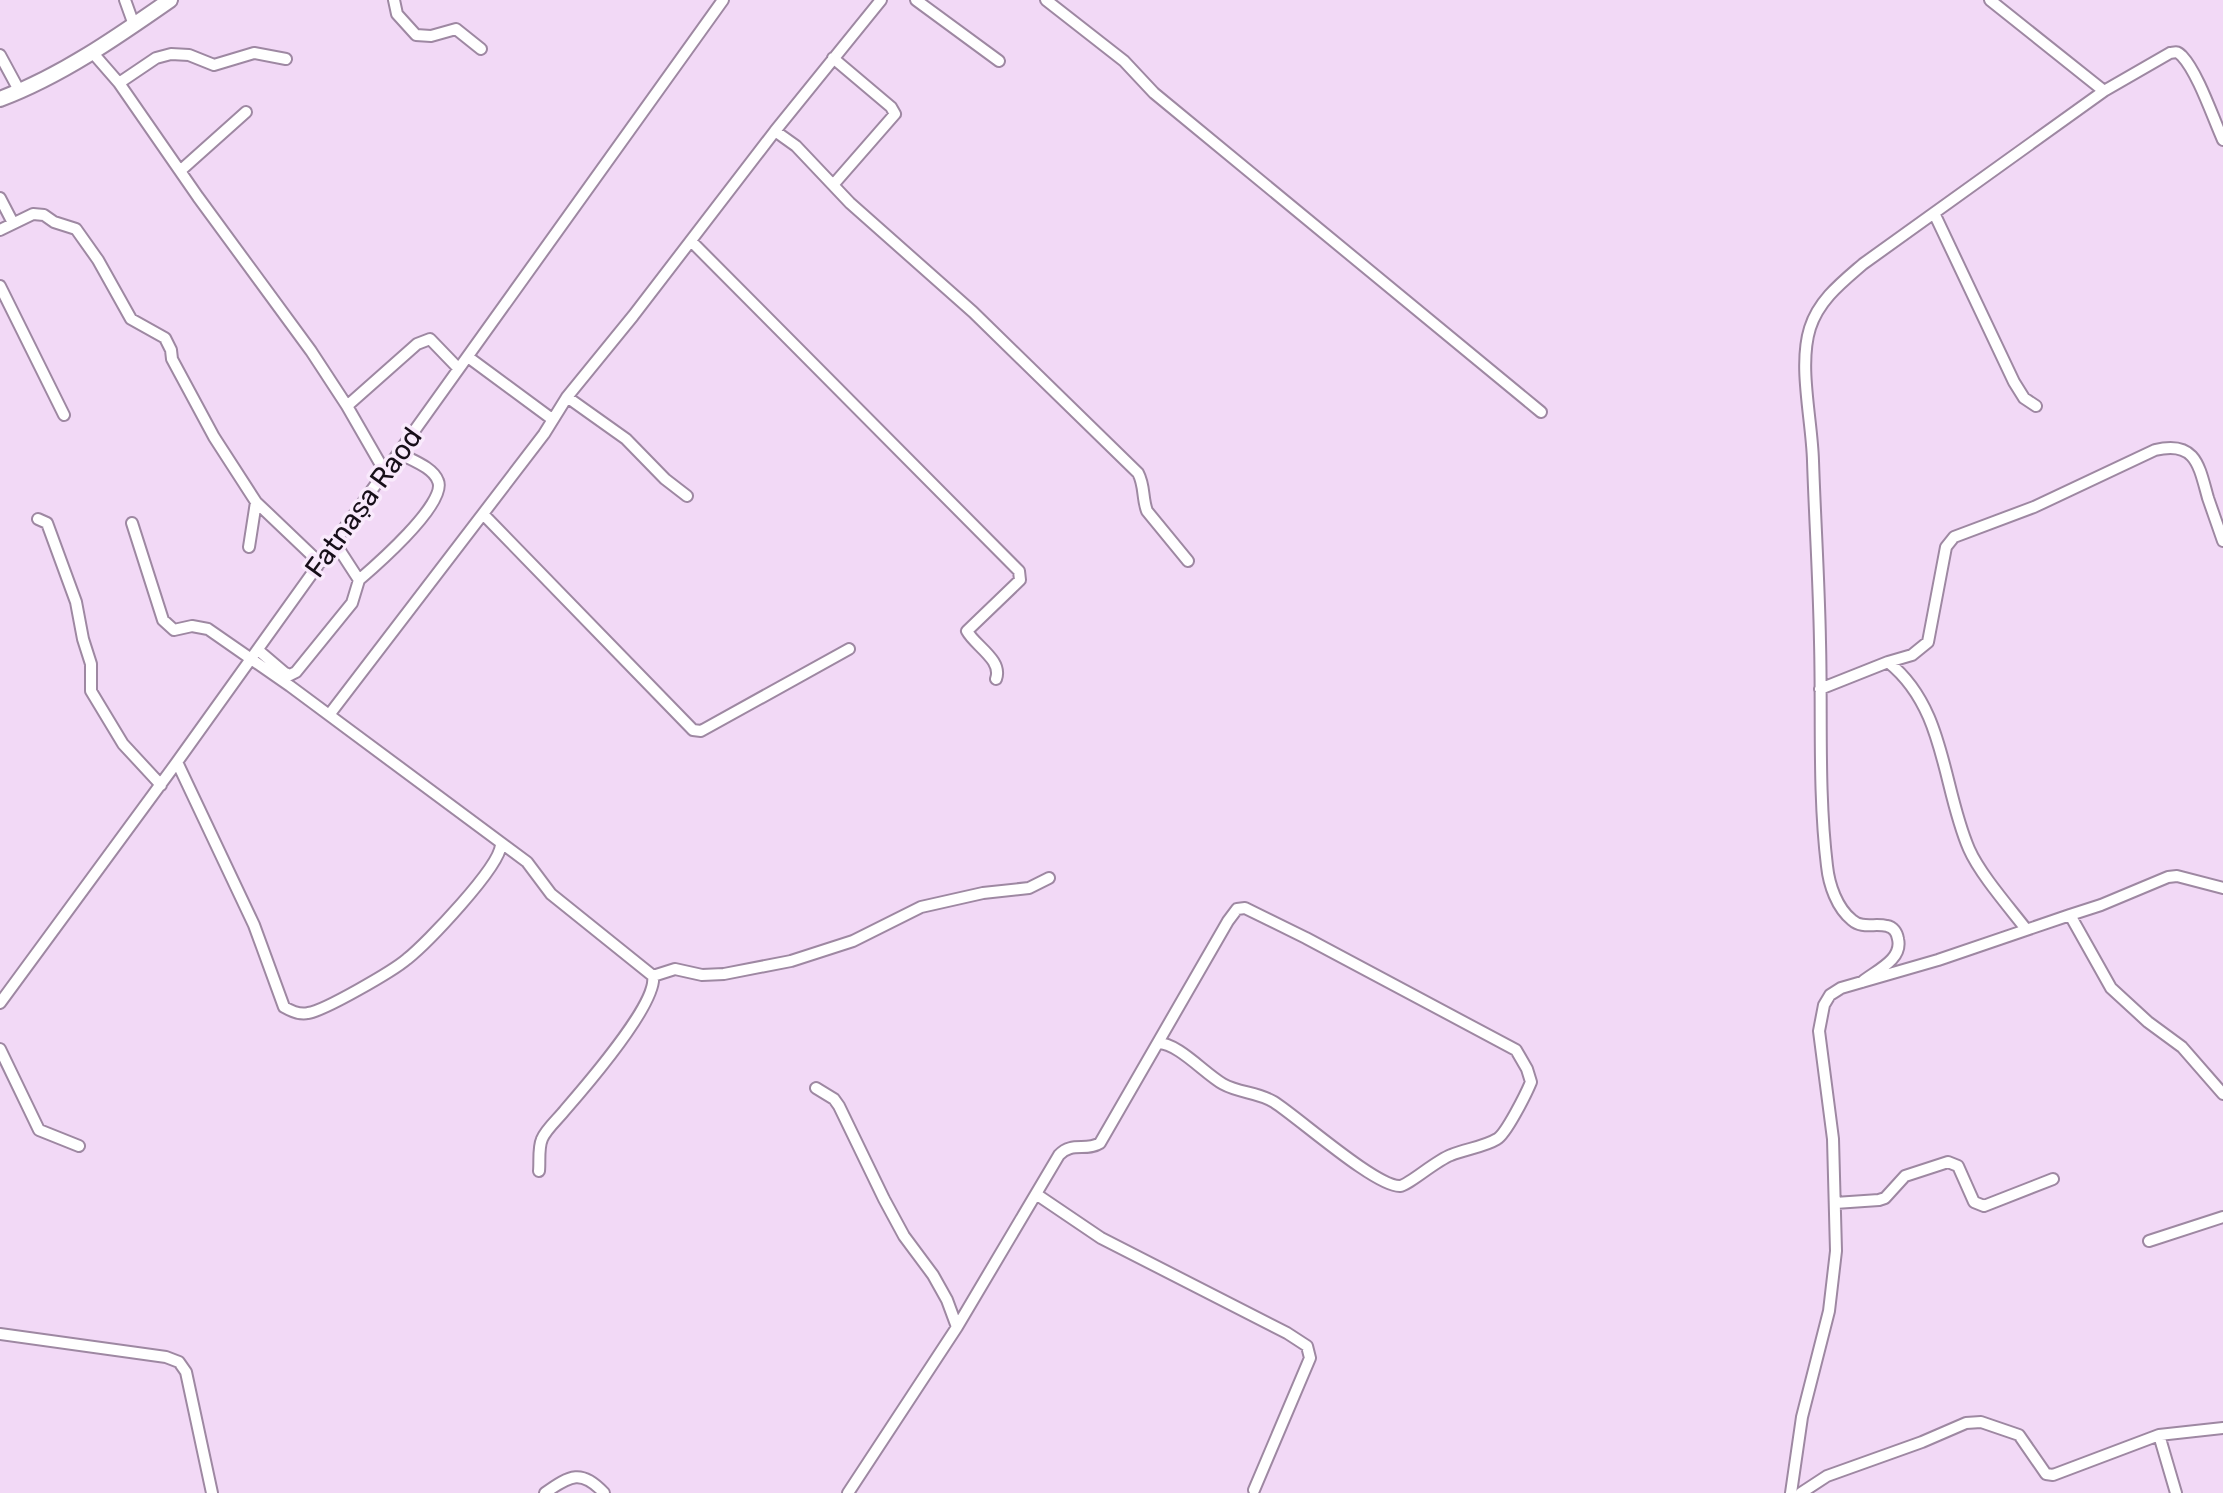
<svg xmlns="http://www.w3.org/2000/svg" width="2223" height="1493" font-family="Rubik,sans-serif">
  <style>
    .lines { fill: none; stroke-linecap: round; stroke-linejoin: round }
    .minor-casing { stroke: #9e88a2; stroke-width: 14 }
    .tertiary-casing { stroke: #9e88a2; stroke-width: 18 }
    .minor { stroke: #fff; stroke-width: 10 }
    .tertiary { stroke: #fff; stroke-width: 14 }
    .labels { text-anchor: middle; stroke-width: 7; stroke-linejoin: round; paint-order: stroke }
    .street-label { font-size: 28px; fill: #170f19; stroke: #f9eafc }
  </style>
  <rect width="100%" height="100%" fill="#f2d9f6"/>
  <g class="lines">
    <defs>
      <path id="minor" d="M125 0 134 25
        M394 0 397 14 416 35 431 36 456 29 481 49
        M916 0 999 61
        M1046 0 1124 61 1154 93 1541 412
        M92 52 119 83 198 197 311 351 347 406 385 472
        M0 55 20 92
        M119 83 156 58 171 54 189 55 214 65 254 53 286 59
        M2104 91 2170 53C2177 52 2177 51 2182 56 2198 73 2213 118 2223 140
        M775 131 796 146 850 203 973 312 1138 473C1145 486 1142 498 1147 511L1188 561
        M180 171 246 112
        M833 185 895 114 891 107 833 58
        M0 198 13 223
        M1934 213 2014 382 2024 398 2036 406
        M0 230 33 214 44 215 54 222 76 229 98 260 131 319 165 338 171 350 172 359 214 437 256 502 320 563
        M691 241 1019 571 1020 580 967 631C975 646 1003 660 996 679
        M0 286 64 415
        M468 357 552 419
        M567 397 626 439 665 479 687 496
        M347 406 417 344 430 339 458 368
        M483 514 693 730 701 731 849 649
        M38 519 47 523 76 602 83 639 91 664V691L123 744 161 785
        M132 523 163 620 174 630 192 626 208 629 290 686 527 862 551 894 653 976
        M249 547 256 502
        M359 580C374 567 448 503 438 481 433 467 411 460 399 453
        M258 650 285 673 290 675 296 672 352 603 359 580 335 543
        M1888 662 1912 655 1928 642 1946 547 1954 537 2034 507 2155 450C2196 440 2199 466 2208 498 2213 512 2218 527 2223 541
        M1820 689 1888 662C1946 708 1942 787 1969 849 1980 874 2009 907 2026 929
        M329 715 544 434 567 397 633 316 775 131 881 0
        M177 762 254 925 284 1007C291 1011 300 1015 308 1013 324 1011 393 971 407 959 427 943 499 868 501 845
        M2070 915 2101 905 2168 877 2177 876 2223 888
        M653 976 675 969 702 975 724 974 791 961 853 941 921 907 983 893 1029 888 1049 878
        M1862 982C1875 971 1903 960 1898 939 1897 932 1893 927 1887 926 1875 923 1862 929 1852 920 1837 908 1829 885 1827 866 1818 792 1822 717 1820 642 1819 582 1815 521 1813 461 1812 420 1798 366 1810 328 1819 300 1841 283 1863 264L2104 91 1990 0
        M0 1003 177 762 723 0
        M0 1049 39 1130 79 1146
        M816 1088 834 1099 839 1106 884 1199 904 1236 933 1275 947 1300 957 1327
        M539 1171C540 1161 538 1148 542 1139 546 1129 558 1119 565 1110 585 1087 658 1003 653 976
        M1036 1194 1101 1238 1287 1333 1307 1346 1310 1358 1254 1490
        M1835 1203 1879 1200 1885 1198 1905 1176 1948 1162 1958 1166 1974 1202 1984 1206 2053 1179
        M2149 1241 2223 1217
        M0 1334 166 1357 179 1362 186 1372 212 1493
        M545 1493C570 1475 582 1469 604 1493
        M848 1493 957 1327 1059 1155C1072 1141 1086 1152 1100 1143L1228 921 1237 909 1245 908 1306 938 1516 1050 1527 1069 1531 1082C1526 1094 1506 1134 1497 1139 1484 1147 1465 1149 1451 1155 1435 1161 1409 1185 1400 1186 1376 1187 1299 1118 1274 1102 1258 1092 1239 1093 1223 1084 1204 1073 1178 1043 1158 1043
        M1791 1493 1802 1417 1829 1311 1836 1251 1833 1139 1819 1031 1824 1005 1830 995 1841 988 1938 960 2070 915 2111 988 2148 1022 2182 1047 2223 1094
        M1801 1493 1827 1476 1922 1442 1966 1423 1981 1422 2019 1435 2046 1474 2053 1475 2159 1435
        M2176 1493 2159 1435 2223 1428"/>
      <path id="tertiary" d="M0 99C61 76 117 37 170 0"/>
    </defs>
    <use href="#minor" class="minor-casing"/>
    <use href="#tertiary" class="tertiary-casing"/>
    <use href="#minor" class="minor"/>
    <use href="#tertiary" class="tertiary"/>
  </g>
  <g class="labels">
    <g class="street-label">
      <text transform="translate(363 502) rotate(-54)" y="10">Fatnaṣa Raod</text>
    </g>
  </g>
</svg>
